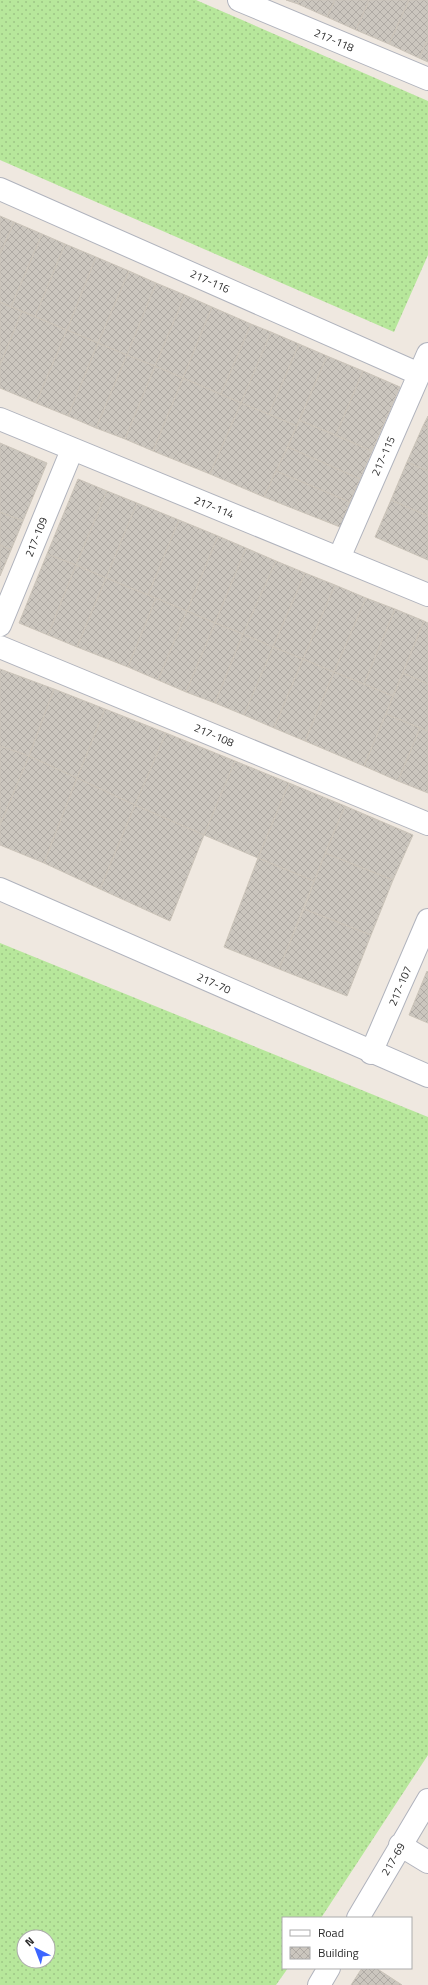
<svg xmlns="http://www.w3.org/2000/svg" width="428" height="1985" font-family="'Titillium Web',sans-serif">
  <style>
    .grass { fill: url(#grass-dots); fill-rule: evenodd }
    .building { fill: url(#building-cross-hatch); stroke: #cbc4b9 }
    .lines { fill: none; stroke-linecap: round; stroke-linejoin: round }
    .minor-casing { stroke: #b0b3bd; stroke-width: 24 }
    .tertiary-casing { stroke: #b0b3bd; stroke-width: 24 }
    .minor { stroke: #fff; stroke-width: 22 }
    .tertiary { stroke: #fff; stroke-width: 22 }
    .labels { text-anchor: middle; stroke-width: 3.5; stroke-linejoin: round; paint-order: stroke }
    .street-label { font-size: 11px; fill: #2d2d2d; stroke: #fff }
  </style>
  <defs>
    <pattern id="grass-dots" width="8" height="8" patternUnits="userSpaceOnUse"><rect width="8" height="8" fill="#b7e79b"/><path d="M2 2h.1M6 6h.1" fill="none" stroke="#9ec686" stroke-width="1.8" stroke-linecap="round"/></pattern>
    <pattern id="building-cross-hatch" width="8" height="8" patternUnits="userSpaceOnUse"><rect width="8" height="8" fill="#cbc6be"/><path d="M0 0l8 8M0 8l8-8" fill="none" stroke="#afaaa4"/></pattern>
  </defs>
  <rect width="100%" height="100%" fill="#efe8e0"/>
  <path class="grass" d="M0 0H196L428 101V255L394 332 0 160Z
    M0 943 428 1117V1755L321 1918H283V1968H288L276 1985H0ZM24 1937H48V1961H24Z"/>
  <path class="building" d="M286 0H300L298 4Z
    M300 0H335L327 17 298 4Z
    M335 0H369L356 30 327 17Z
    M369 0H409L389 44 356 30Z
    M409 0H428V39L419 58 389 44Z
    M428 39V62L419 58Z
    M0 216 14 222 0 254Z
    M14 222 42 234 11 307 0 302V254Z
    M42 234 65 244 35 317 11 307Z
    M65 244 96 257 67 330 35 317Z
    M96 257 129 271 98 343 67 330Z
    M129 271 156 283 127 355 98 343Z
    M156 283 185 295 155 366 127 355Z
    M185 295 212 307 183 378 155 366Z
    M0 302 22 311 0 365Z
    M212 307 251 324 221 394 183 378Z
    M22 311 67 330 36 403 0 388V365Z
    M251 324 271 332 241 403 221 394Z
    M67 330 98 343 68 416 36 403Z
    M271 332 299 344 269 414 241 403Z
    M98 343 127 355 96 428 68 416Z
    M299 344 327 356 297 426 269 414Z
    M127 355 155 366 125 439 96 428Z
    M327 356 363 371 336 435 299 420Z
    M155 366 183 378 153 451 125 439Z
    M363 371 400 387 372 451 336 435Z
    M183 378 241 403 210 474 153 451Z
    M241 403 297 426 264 497 210 474Z
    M428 416V428L423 426Z
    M299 420 372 451 360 479 288 447Z
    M423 426 428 428V471L407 462Z
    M0 443 47 463 23 521 0 512Z
    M288 447 360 479 350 502 276 471Z
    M407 462 428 471V516L391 500Z
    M276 471 350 502 340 527 264 497Z
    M78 479 107 491 76 565 47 554Z
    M107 491 137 503 106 578 76 565Z
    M391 500 428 516V560L375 537Z
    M137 503 179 520 148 595 106 578Z
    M0 512 23 521 11 550 0 545Z
    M179 520 218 536 187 611 148 595Z
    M218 536 246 548 215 623 187 611Z
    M0 545 11 550 0 576Z
    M246 548 276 561 243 634 215 623Z
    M47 554 76 565 48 635 19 623Z
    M276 561 305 573 273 647 243 634Z
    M76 565 106 578 77 647 48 635Z
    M305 573 335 585 303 659 273 647Z
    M106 578 156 598 128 667 77 647Z
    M335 585 366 598 334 672 303 659Z
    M156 598 187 611 158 680 128 667Z
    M366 598 395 609 364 684 334 672Z
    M395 609 424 621 393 696 364 684Z
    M187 611 215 623 186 692 158 680Z
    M424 621 428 623V684L403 673Z
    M215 623 243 634 215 703 186 692Z
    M243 634 273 647 244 715 215 703Z
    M273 647 303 659 274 728 244 715Z
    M303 659 334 672 305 741 274 728Z
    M0 669 54 689 29 756 0 746Z
    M334 672 393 696 364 766 305 741Z
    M403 673 428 684V731L386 714Z
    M54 689 105 709 77 778 29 756Z
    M105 709 166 733 135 805 77 778Z
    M386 714 420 728 398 781 364 766Z
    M420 728 428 731V793L398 781Z
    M166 733 235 761 204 835 135 805Z
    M0 746 29 756 0 825Z
    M29 756 77 778 44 863 0 845V825Z
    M235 761 289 783 258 858 204 835Z
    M77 778 135 805 100 889 44 863Z
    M289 783 345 806 314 881 258 858Z
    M135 805 204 835 170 921 100 889Z
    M345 806 413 835 393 880 325 853Z
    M325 853 393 880 371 935 304 909Z
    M258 858 314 881 279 969 224 947Z
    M304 909 371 935 347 996 279 969Z
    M427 971 428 972V1023L409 1015Z
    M362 1968H376L402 1985H351Z"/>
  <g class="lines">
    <defs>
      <path id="minor" d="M239 0 428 79
        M0 189 419 374
        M0 419 428 595
        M339 558 428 354
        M0 625 72 450
        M0 647 428 824
        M371 1053 428 920
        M400 1845 428 1862
        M358 1918 428 1800
        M319 1985 329 1968"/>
      <path id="tertiary" d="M0 889 428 1076"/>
    </defs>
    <use href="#minor" class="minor-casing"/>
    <use href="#tertiary" class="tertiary-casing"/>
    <use href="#minor" class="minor"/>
    <use href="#tertiary" class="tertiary"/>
  </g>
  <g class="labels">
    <g class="street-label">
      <text transform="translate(334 40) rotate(23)" y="4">217-118</text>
      <text transform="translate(210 281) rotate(24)" y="4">217-116</text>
      <text transform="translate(383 456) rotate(-66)" y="4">217-115</text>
      <text transform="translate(214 507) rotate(22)" y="4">217-114</text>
      <text transform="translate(36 537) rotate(-68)" y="4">217-109</text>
      <text transform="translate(214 735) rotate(23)" y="4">217-108</text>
      <text transform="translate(214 983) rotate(24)" y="4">217-70</text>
      <text transform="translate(400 986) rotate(-67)" y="4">217-107</text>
      <text transform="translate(393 1859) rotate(-60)" y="4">217-69</text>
    </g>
  </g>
  <rect x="282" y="1917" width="130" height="52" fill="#ffffff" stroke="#ababab"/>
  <rect x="290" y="1930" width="20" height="6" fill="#ffffff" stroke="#ababab"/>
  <text x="318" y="1937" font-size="12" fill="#2d2d2d">Road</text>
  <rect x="290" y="1947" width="20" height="12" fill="url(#building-cross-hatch)" stroke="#ababab"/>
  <text x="318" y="1957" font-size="12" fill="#2d2d2d">Building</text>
  <g transform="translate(36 1949) rotate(318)"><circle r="19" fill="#ffffff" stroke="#ababab"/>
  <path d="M0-3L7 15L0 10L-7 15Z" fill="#3d66ff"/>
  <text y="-6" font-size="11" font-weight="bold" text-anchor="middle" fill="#2d2d2d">N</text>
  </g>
</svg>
